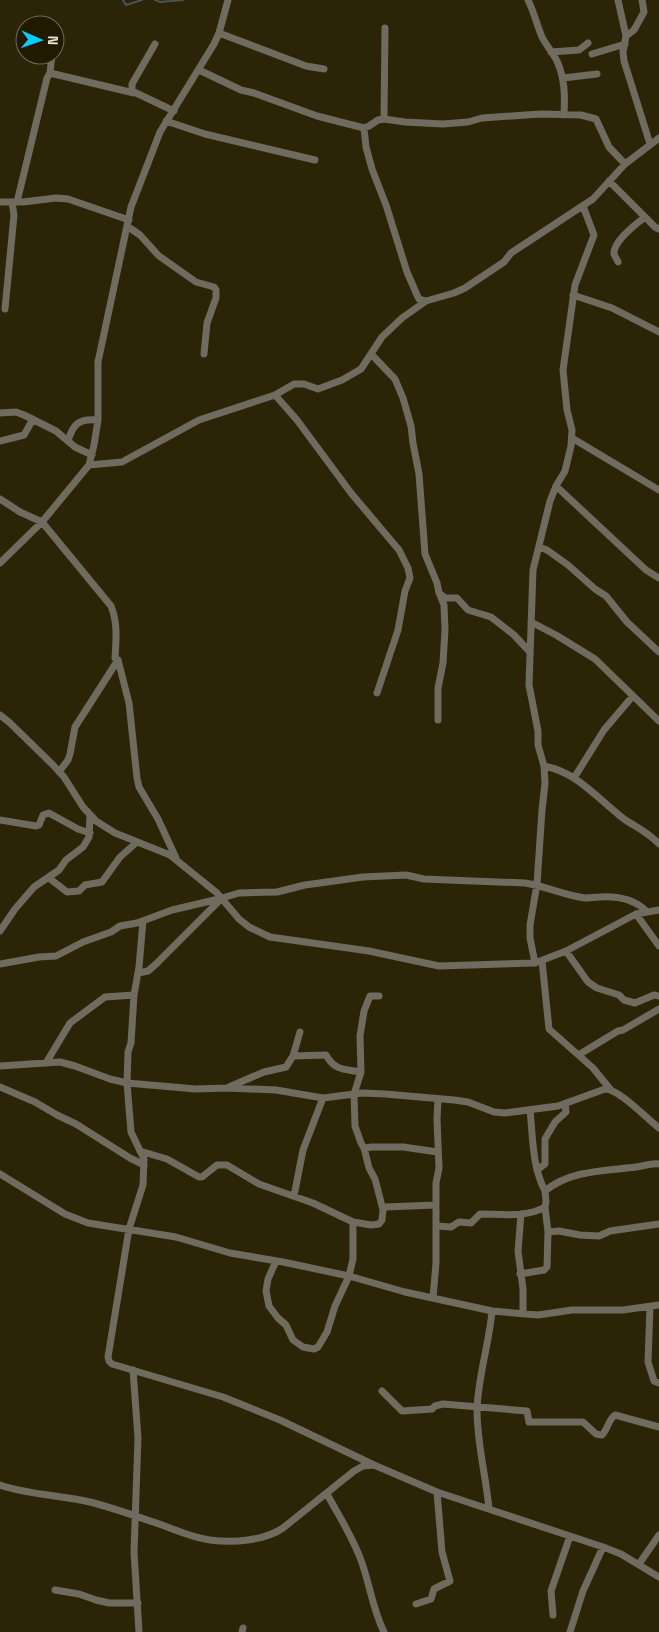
<svg xmlns="http://www.w3.org/2000/svg" width="659" height="1632" font-family="'Space Grotesk',sans-serif">
  <style>
    .lines { fill: none; stroke-linecap: round; stroke-linejoin: round }
    .stream { stroke: #465455; stroke-width: 2 }
    .minor { stroke: #6f6b5e; stroke-width: 7 }
  </style>
  <rect width="100%" height="100%" fill="#2c2407"/>
  <g class="lines">
    <path class="stream" d="M123 0 126 5 142 0
      M155 0 160 2 183 0"/>
    <path class="minor" d="M528 0C534 12 537 25 542 37 546 45 553 53 557 61 565 79 565 96 564 115
      M618 0 626 36 623 52 624 61 650 144
      M219 33 306 66 324 69
      M626 36 634 30 644 12 642 0
      M155 44 132 84V91L174 111
      M551 52 579 50 588 43
      M592 54 625 44
      M199 70 241 90 254 93 317 116 364 128 369 126 378 120 384 119 405 122 443 124 468 122 482 118 541 114 581 115 596 119 609 147 625 164
      M50 73 52 55
      M563 78 597 74
      M384 119 385 28
      M166 121 205 134 315 160
      M364 128 366 147 372 169 386 205 407 272 417 295 419 299 426 301
      M609 181 655 227 659 229
      M0 202H23L56 198 68 199 129 220
      M17 202 47 78 50 73 134 93
      M127 226 140 235 159 256 196 282 214 287 216 290V298L207 323 204 354
      M618 262C617 259 615 257 614 254 613 241 636 224 645 217
      M573 295 612 308 659 332
      M5 309 14 215 12 202
      M371 354 395 379 403 398 411 426 413 443 419 474 425 554 437 583 439 593 445 598H457L468 610 491 617 514 635 529 651
      M275 395 297 420 351 493 399 550 408 568 410 578 405 591 398 630 377 693
      M0 413 16 412 24 415 56 431 75 447 92 455
      M572 438 659 490
      M0 441 24 435 33 419
      M68 441C73 424 79 418 98 420
      M89 465 122 462 199 420 275 395 294 384H304L318 389 342 380 361 369 382 337 402 318 419 306 426 301 454 293 465 288 504 262 511 253 593 199 625 164 659 138
      M556 486 646 570 659 578
      M0 499 20 512 42 522 111 606C118 623 116 640 115 658L118 660 129 703 137 778 139 787 158 819 176 858
      M539 547 547 550 568 565 595 589 606 596 627 622 659 652
      M0 563 42 522 89 465 94 445 98 420V362L131 207 160 132 214 44 219 33 228 0
      M531 622 556 635 595 659 659 721
      M0 715 10 723 53 765 64 777 83 807 96 821 115 833 170 855 217 893 239 919 249 927 270 937 369 951 439 966 535 963 566 951 636 914 659 910
      M438 720V688L443 663 445 630 444 605 440 595
      M544 766C577 772 598 799 624 819 636 827 649 833 659 844
      M59 772 68 760 70 754 75 727 118 660
      M574 778 604 730 632 697
      M0 820 36 826 39 825 43 815 49 813 78 829 90 833
      M49 878 67 892 79 891 85 885 102 882 120 857 137 842
      M636 914 659 946
      M143 921 139 967 134 995 131 1043 128 1052 127 1083 131 1132 144 1159 143 1185 129 1229 108 1357 109 1361 112 1364 223 1397 280 1420 374 1465
      M0 931 15 909 34 887 59 870 66 860 83 847 89 837 90 815
      M566 951 588 982 597 988 619 995 624 1000 635 1003 654 995 659 996
      M542 961 549 1029 593 1068 610 1089
      M535 963 530 938V925L537 884 542 810 545 783 544 766 538 745V731L529 685 533 570 550 501 556 486 565 471 571 446 572 430 567 410 563 370 575 285 594 235 583 206
      M0 964 39 957 56 956 83 942 111 932 120 926 137 923 172 910 219 899
      M138 973 148 971 156 964 222 898 239 893 277 892 305 885 363 877 406 875 424 879 525 883C545 886 564 895 585 898 590 898 595 897 600 897 618 896 634 899 646 911
      M379 996H370L364 1011 360 1036 361 1072 354 1094 355 1126 361 1143 364 1148 369 1168 375 1179 383 1210
      M580 1054 618 1031 623 1030 659 1009
      M293 1056 326 1055C335 1071 344 1069 361 1072
      M46 1063 70 1023 105 997 134 995
      M0 1066 60 1062 75 1066 110 1079 127 1083 196 1089 227 1088 276 1090 323 1098 362 1093 385 1094 454 1100 468 1102 494 1112 505 1113 558 1106 605 1089C619 1089 646 1118 659 1128
      M0 1087 35 1102 57 1115 76 1124 130 1158 144 1165
      M229 1087 264 1072 286 1067 293 1056 300 1032
      M530 1110C533 1138 532 1166 545 1191
      M364 1148 372 1147H403L438 1152
      M140 1151 167 1159 199 1177H202L217 1165H227L259 1184 313 1203 353 1222 371 1225 379 1224 382 1220 383 1210 385 1207 436 1205
      M537 1170 545 1164V1139L555 1122 566 1112 565 1104
      M0 1174 65 1214 88 1223 176 1237 230 1253 283 1262 349 1276 405 1292 492 1311 538 1315 572 1310H623L659 1305
      M294 1196 303 1150 323 1098
      M521 1214 518 1251 523 1289V1314
      M436 1226 451 1227 459 1222 471 1223 480 1214C501 1214 526 1218 545 1207L546 1202 545 1191C570 1170 605 1171 636 1167 644 1166 651 1163 659 1164
      M548 1232 559 1231 580 1235 599 1236 610 1231 659 1224
      M276 1261 268 1279 266 1291 269 1306 278 1318 286 1325 293 1340 303 1347 314 1349 318 1347 327 1332 335 1306 349 1276 353 1259V1222
      M520 1274 544 1270 547 1267 548 1232 545 1207
      M433 1298 436 1263V1183L439 1168 437 1119 438 1099
      M650 1307 648 1362 654 1381 659 1383
      M133 1370 138 1438 134 1552 139 1632
      M382 1391 402 1411 432 1409 435 1406 443 1404 527 1411 529 1422H583L596 1434 602 1435C608 1429 608 1420 615 1415L659 1427
      M0 1485C29 1495 60 1495 90 1502 114 1508 138 1517 162 1525 178 1531 193 1538 210 1540 233 1543 264 1541 283 1528L354 1471 363 1466 374 1465 437 1492 603 1547 621 1554 659 1577
      M327 1494C339 1516 354 1539 362 1563 370 1586 373 1610 384 1632
      M489 1509C486 1476 477 1444 477 1410 478 1376 489 1345 492 1311
      M639 1564 659 1535
      M55 1590 79 1594 96 1600 109 1603H138
      M416 1604 431 1599 434 1589 450 1581 442 1552 437 1492
      M553 1615 551 1591 570 1536
      M242 1632 243 1628
      M570 1632 583 1591 603 1547"/>
  </g>
  <g transform="translate(40 40) rotate(92)"><circle r="24" fill="#221a00" stroke="#716a54"/>
  <path d="M0-4L9 19L0 12L-9 19Z" fill="#0ccafa"/>
  <text y="-8" font-size="14" font-weight="bold" text-anchor="middle" fill="#e8e3d2">N</text>
  </g>
</svg>
